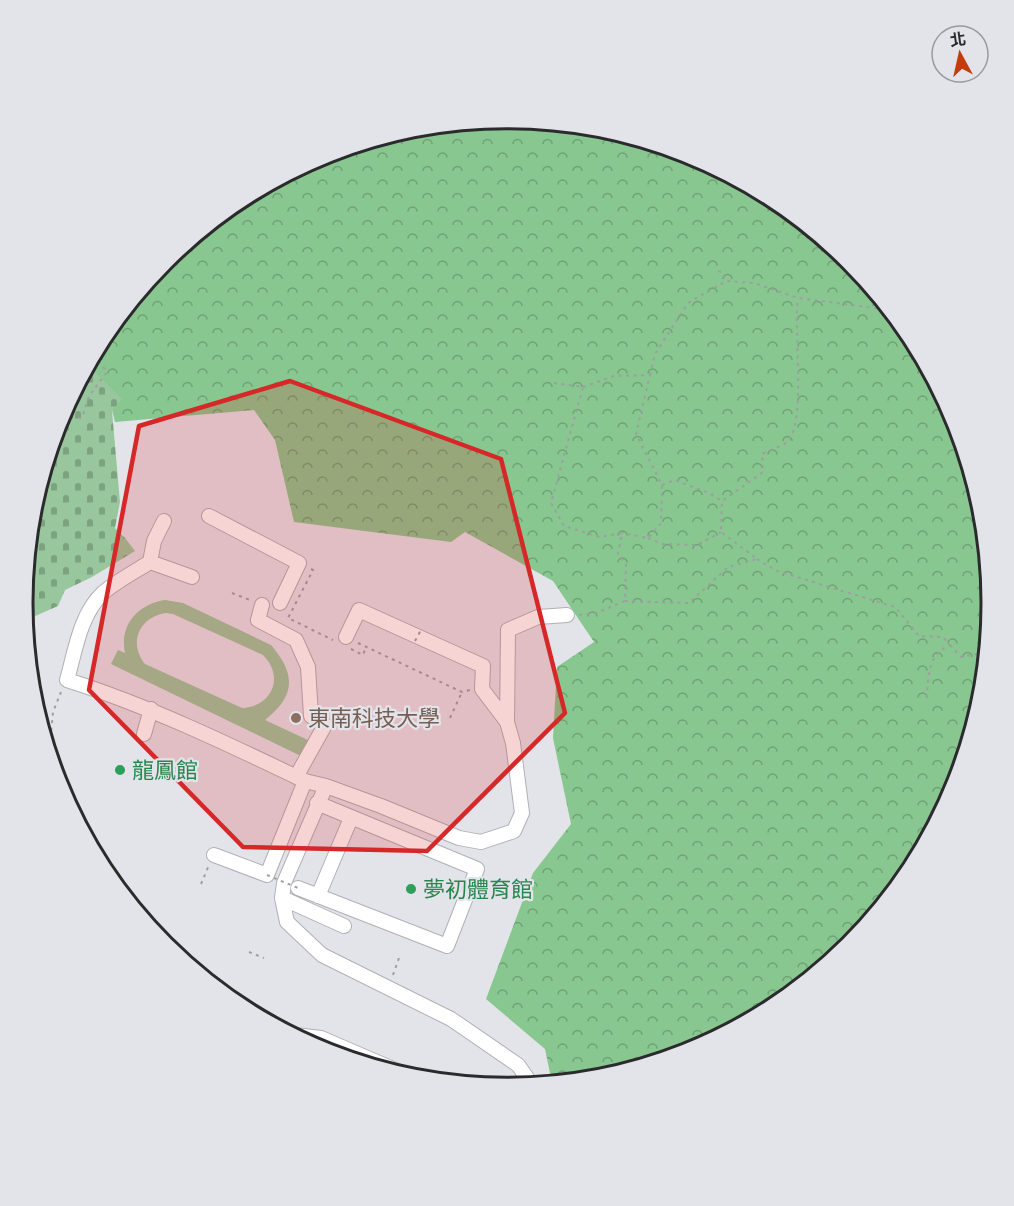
<svg xmlns="http://www.w3.org/2000/svg" width="1014" height="1206" font-family="Karla,'Noto Sans TC',sans-serif">
  <style>
    .forest { fill: url(#forest-crowns) }
    .cemetery { fill: url(#cemetery-stones) }
    .pitch { fill: #99c79d; fill-rule: evenodd }
    .lines { fill: none; stroke-linecap: round; stroke-linejoin: round }
    .minor-casing { stroke: #b0b0b5; stroke-width: 16 }
    .path { stroke: #9e9fa3; stroke-width: 2; stroke-dasharray: 3 4.5; stroke-linecap: butt }
    .minor { stroke: #fff; stroke-width: 14 }
    .path-bridge { stroke: #9e9fa3; stroke-width: 2; stroke-dasharray: 3 4.5; stroke-linecap: butt }
    .marked { fill: #d62828; fill-opacity: 0.2; stroke: #d62828; stroke-width: 4.5; stroke-linejoin: round }
    .education-dot { fill: #8d6e63; stroke: #e3e4ea; stroke-width: 2 }
    .leisure-dot { fill: #2e9e5b; stroke: #e3e4ea; stroke-width: 2 }
    .labels { text-anchor: middle; stroke-width: 4.5; stroke-linejoin: round; paint-order: stroke }
    .education-label { font-size: 22px; fill: #785e54; stroke: #e3e4ea; text-anchor: start }
    .leisure-label { font-size: 22px; fill: #27864d; stroke: #e3e4ea; text-anchor: start }
    .rim { fill: none; stroke: #2b2b2d; stroke-width: 3 }
  </style>
  <defs>
    <pattern id="forest-crowns" width="20" height="18" patternUnits="userSpaceOnUse" patternTransform="scale(1.5)"><rect width="20" height="18" fill="#88c78f"/><path d="M2 6a3 3 0 1 1 6 0M12 15a3 3 0 1 1 6 0" fill="none" stroke="#6fa275"/></pattern>
    <pattern id="cemetery-stones" width="16" height="16" patternUnits="userSpaceOnUse" patternTransform="scale(1.5)"><rect width="16" height="16" fill="#99c79d"/><path d="M2 7V4a2 2 0 0 1 4 0v3zM10 15v-3a2 2 0 0 1 4 0v3z" fill="#7da280"/></pattern>
  </defs>
  <rect width="100%" height="100%" fill="#e3e4ea"/>
  <path class="forest" d="M507 119 602 128 693 156 776 200 850 261 910 334 955 418 982 509 991 603 982 698 954 789 910 872 849 946 776 1006 692 1051 601 1078 552 1083 545 1049 486 999 533 873 571 824 553 738 557 667 594 642 553 581 465 532 451 542 294 522 275 440 254 410 115 422 112 410 88 365 104 334 165 260 238 200 322 155 413 128Z"/>
  <path class="cemetery" d="M88 365 122 399 112 411 120 502 115 528 125 538 135 551 92 577 65 590 58 606 24 621 23 603 32 508 60 417Z"/>
  <path class="pitch" d="M165 600 183 603 271 645C295 673 297 695 265 720L310 741 303 757 111 664 118 650 125 653C119 625 138 604 165 600ZM166 613 173 614 263 655C285 677 272 707 242 708L145 664C128 643 139 617 166 613Z"/>
  <g class="lines">
    <defs>
      <path id="minor" d="M209 516 299 563 280 603
        M164 521 154 541 150 562C136 571 115 582 103 593 80 614 75 652 67 680 149 706 228 744 305 781L326 786
        M150 562 192 577
        M262 605 258 620 296 640 308 667 311 716 325 725 296 777
        M346 637 359 610 483 666 482 689 507 722 513 743 522 813 514 831 481 842 459 838 381 806 326 786 284 883 282 898 287 922 322 955 451 1019 518 1065 532 1085
        M507 722 508 630 538 617 567 615
        M144 734 151 709
        M214 855 267 875 305 781
        M298 888 447 946 477 869 317 803
        M318 896 351 818
        M282 898 344 926
        M286 1031 295 1035 321 1038 414 1078"/>
    </defs>
    <use href="#minor" class="minor-casing"/>
    <path class="path" d="M718 271 722 272 726 281
      M650 375 655 354 688 303 726 281 754 283 798 298 890 310
      M554 383 583 387 551 503 564 526 600 537 622 533 618 554 626 564 625 601 596 613 579 615
      M583 387 614 376 650 375 636 434 662 485 661 523 648 538 622 533
      M57 425 69 418H80L83 415 89 396 107 372 96 358 94 353
      M662 485 675 480 709 493 722 501
      M648 538 662 544 697 545 721 532
      M27 554 33 545 32 509
      M757 559 777 571 895 607 919 636 943 637 950 645C926 655 929 678 926 702
      M311 569 313 570 288 618 333 640
      M232 593 250 600
      M625 601 689 603 728 567 757 559 721 532 722 501 763 472 762 454C769 450 781 447 787 442 807 424 793 327 798 298
      M358 643 462 692 470 690
      M950 645 961 657 987 652
      M351 649 363 655 366 647
      M450 718 462 692
      M49 753 53 712 61 692
      M201 884 209 865
      M249 952 264 958
      M393 975 400 955"/>
    <use href="#minor" class="minor"/>
    <path class="path-bridge" d="M415 641 421 630
      M267 875 298 888"/>
  </g>
  <path class="marked" d="M290 381 501 459 565 713 427 851 243 847 89 690 139 426Z"/>
  <circle class="education-dot" cx="296" cy="718" r="6"/>
  <g class="leisure-dot">
    <circle cx="120" cy="770" r="6"/>
    <circle cx="411" cy="889" r="6"/>
  </g>
  <g class="labels">
    <g class="education-label">
      <text x="308" y="726">東南科技大學</text>
    </g>
    <g class="leisure-label">
      <text x="132" y="778">龍鳳館</text>
      <text x="423" y="897">夢初體育館</text>
    </g>
  </g>
  <path d="M0 0H1014V1206H0ZM33 603a474 474 0 1 1 948 0a474 474 0 1 1-948 0Z" fill="#e3e4ea" fill-rule="evenodd"/>
  <path class="rim" d="M33 603a474 474 0 1 1 948 0a474 474 0 1 1-948 0Z"/>
  <g transform="translate(960 54) rotate(352)"><circle r="28" fill="#e3e4ea" stroke="#999a9e" stroke-width="1.5"/>
  <path d="M0-4.5L10 22L0 15L-10 22Z" fill="#c43c0b"/>
  <text y="-9" font-size="16" font-weight="bold" text-anchor="middle" fill="#2b2b2d">北</text>
  </g>
</svg>
